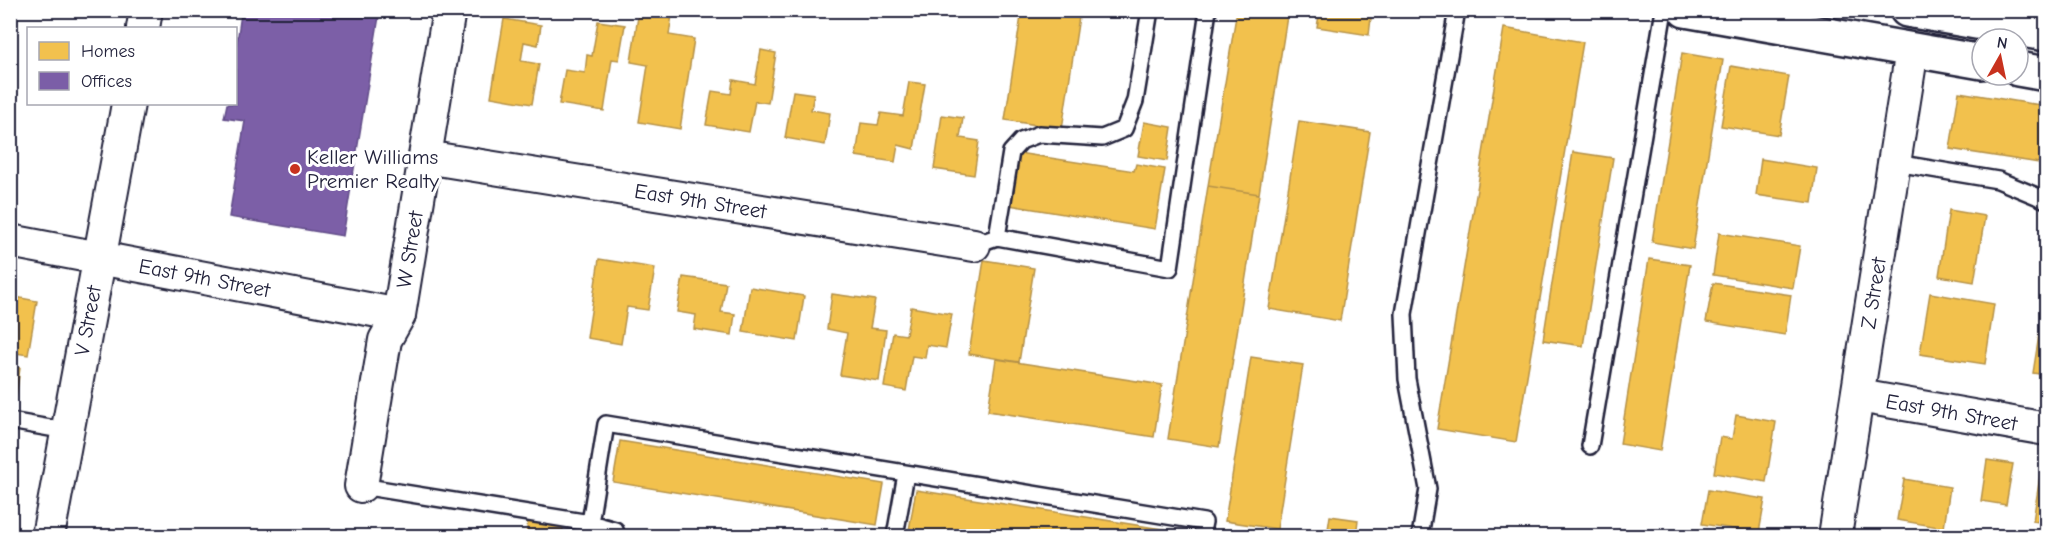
<svg xmlns="http://www.w3.org/2000/svg" width="2057" height="547" font-family="'Comic Neue',sans-serif">
  <style>
    .homes { fill: #f2c14e; stroke: #b49148; stroke-width: 1.5 }
    .offices { fill: #7b5ea7; stroke: #604c87; stroke-width: 1.5 }
    .lines { fill: none; stroke-linecap: round; stroke-linejoin: round }
    .lane-casing { stroke: #22223b; stroke-width: 20 }
    .street-casing { stroke: #22223b; stroke-width: 36 }
    .secondary-casing { stroke: #22223b; stroke-width: 38 }
    .lane { stroke: #fff; stroke-width: 15 }
    .street { stroke: #fff; stroke-width: 32 }
    .secondary { stroke: #fff; stroke-width: 33 }
    .poi-dot { fill: #c8321e; stroke: #fff; stroke-width: 2 }
    .labels { text-anchor: middle; stroke-width: 6; stroke-linejoin: round; paint-order: stroke }
    .poi-label { font-size: 21px; fill: #22223b; stroke: #fff; text-anchor: start }
    .street-label { font-size: 21px; fill: #22223b; stroke: #fff }
  </style>
  <rect width="100%" height="100%" fill="#fff"/>
  <filter id="ink" filterUnits="userSpaceOnUse"><feTurbulence type="fractalNoise" baseFrequency=".0167" numOctaves="2"/><feDisplacementMap in="SourceGraphic" scale="12" xChannelSelector="R" yChannelSelector="G"/><feConvolveMatrix kernelMatrix="1 2 1 2 8 2 1 2 1" color-interpolation-filters="sRGB"/></filter>
  <g filter="url(#ink)">
    <path class="homes" d="M639 10 672 15 669 35 694 39 680 129 639 122 648 65 631 62Z
      M1022 10H1080L1062 129 1005 120Z
      M1237 10H1288L1259 194 1208 186Z
      M1320 10H1372L1369 35 1317 27Z
      M504 19 541 25 538 45 524 42 521 61 539 64 532 104 491 97Z
      M598 21 625 25 619 60 612 59 604 111 559 104 565 70 585 73 587 55 592 56Z
      M1504 28 1583 42 1516 442 1437 429Z
      M761 50 776 53 768 103 755 101 749 132 706 125 712 91 731 94 733 80 755 84Z
      M1682 53 1723 60 1693 249 1652 242Z
      M1731 66 1789 76 1779 135 1721 126Z
      M909 82 925 84 914 149 898 145 895 162 856 156 861 123 878 125 881 113 903 116Z
      M793 91 814 94 811 110 830 113 825 145 785 138Z
      M1959 92 2046 106V164L1950 149Z
      M942 115 963 118 960 138 979 141 974 175 934 169Z
      M1299 121 1370 132 1340 321 1269 309Z
      M1144 122 1172 127 1167 161 1138 156Z
      M1573 152 1613 158 1583 346 1543 340Z
      M1018 153 1134 171 1136 164 1165 169 1155 229 1009 205Z
      M1761 159 1817 168 1812 203 1756 195Z
      M1208 186 1259 194 1219 447 1168 439Z
      M1949 210 1985 216 1974 282 1939 276Z
      M1719 233 1800 246 1793 288 1713 275Z
      M599 259 655 268 648 310 627 307 621 344 587 338Z
      M1649 259 1690 265 1660 451 1620 444Z
      M984 260 1034 268 1019 362 969 354Z
      M683 277 726 283 721 312 735 314 732 335 694 329 696 315 677 312Z
      M1713 283 1791 295 1785 335 1706 322Z
      M750 287 804 296 797 341 743 332Z
      M1930 293 1994 304 1985 364 1920 354Z
      M832 294 875 300 870 328 886 330 879 381 840 375 847 333 827 329Z
      M10 296 37 301 28 355 10 352Z
      M911 307 952 314 946 348 927 345 925 358 912 356 906 391 884 387 893 333 906 335Z
      M2041 323 2046 324V375L2033 373Z
      M1251 357 1303 365 1277 529 1225 521Z
      M996 359 1162 385 1154 437 988 411Z
      M10 367 20 368 16 397H10Z
      M1736 415 1776 422 1766 482 1714 473 1720 437 1732 439Z
      M620 441 884 484 877 525 613 482Z
      M1987 460 2013 464 2006 505 1981 501Z
      M2040 476 2046 477V523L2033 521Z
      M1904 479 1950 487 1944 528 1897 520Z
      M916 490 1180 532V536H950L909 530Z
      M1708 490 1765 499 1759 533 1702 524Z
      M1330 516 1358 520 1356 536H1327Z
      M528 521 563 527 562 536H526Z"/>
    <path class="offices" d="M220 10H380L343 236 229 217 245 121 224 118 227 104H236V49L241 14Z"/>
    <g class="lines">
      <defs>
        <path id="lane" d="M1896 163 1998 180 2046 200
          M997 237 1011 152 1021 141 1039 134 1102 138 1124 129 1135 101 1150 10
          M974 245 997 237 1170 268 1208 10
          M10 421 67 431
          M1590 446 1664 10
          M361 486 590 523 615 530 617 536
          M590 523 606 424 1204 522 1201 536
          M895 536 906 474
          M1420 536 1428 489 1407 379 1404 314 1457 10"/>
        <g id="street">
          <path d="M143 28 146 10"/>
          <path id="s1" d="M425 157 974 245"/>
          <path id="s2" d="M10 241 399 315"/>
          <path id="s3" d="M1859 396 2046 429"/>
          <path id="s4" d="M361 486 385 340 399 315 449 10"/>
          <path id="s5" d="M48 536 128 104"/>
          <path id="s6" d="M1835 536 1912 50"/>
        </g>
        <path id="secondary" d="M1685 10 1982 62
          M1907 10 2046 34
          M2018 69 2046 74"/>
      </defs>
      <use href="#lane" class="lane-casing"/>
      <use href="#street" class="street-casing"/>
      <use href="#secondary" class="secondary-casing"/>
      <use href="#lane" class="lane"/>
      <use href="#street" class="street"/>
      <use href="#secondary" class="secondary"/>
    </g>
  </g>
  <circle class="poi-dot" cx="295" cy="169" r="6"/>
  <g class="labels">
    <g class="poi-label">
      <text x="307" y="164">Keller Williams<tspan x="307" dy="24">Premier Realty</tspan></text>
    </g>
    <g class="street-label">
      <text dy="7" stroke="none"><textPath href="#s1" startOffset="279">East 9th Street</textPath></text>
      <text dy="7" stroke="none"><textPath href="#s4" startOffset="243">W Street</textPath></text>
      <text dy="7" stroke="none"><textPath href="#s2" startOffset="198">East 9th Street</textPath></text>
      <text dy="7" stroke="none"><textPath href="#s6" startOffset="246">Z Street</textPath></text>
      <text dy="7" stroke="none"><textPath href="#s5" startOffset="219">V Street</textPath></text>
      <text dy="7" stroke="none"><textPath href="#s3" startOffset="94">East 9th Street</textPath></text>
    </g>
  </g>
  <rect width="2057" height="547" fill="none" stroke="#fff" stroke-width="36"/>
  <rect x="18" y="18" width="2021" height="511" fill="none" stroke="#22223b" stroke-width="2" filter="url(#ink)"/>
  <rect x="27" y="27" width="210" height="78" fill="#ffffff" stroke="#a7a7b1" stroke-width="1.5"/>
  <rect x="39" y="42" width="30" height="18" fill="#f2c14e" stroke="#a7a7b1" stroke-width="1.5"/>
  <text x="81" y="57" font-size="18" fill="#22223b">Homes</text>
  <rect x="39" y="72" width="30" height="18" fill="#7b5ea7" stroke="#a7a7b1" stroke-width="1.5"/>
  <text x="81" y="87" font-size="18" fill="#22223b">Offices</text>
  <g transform="translate(2000 57) rotate(9)"><circle r="28" fill="#ffffff" stroke="#a7a7b1" stroke-width="1.5"/>
  <path d="M0-4.5L10 22L0 15L-10 22Z" fill="#c8321e"/>
  <text y="-9" font-size="16" font-weight="bold" text-anchor="middle" fill="#22223b">N</text>
  </g>
</svg>
